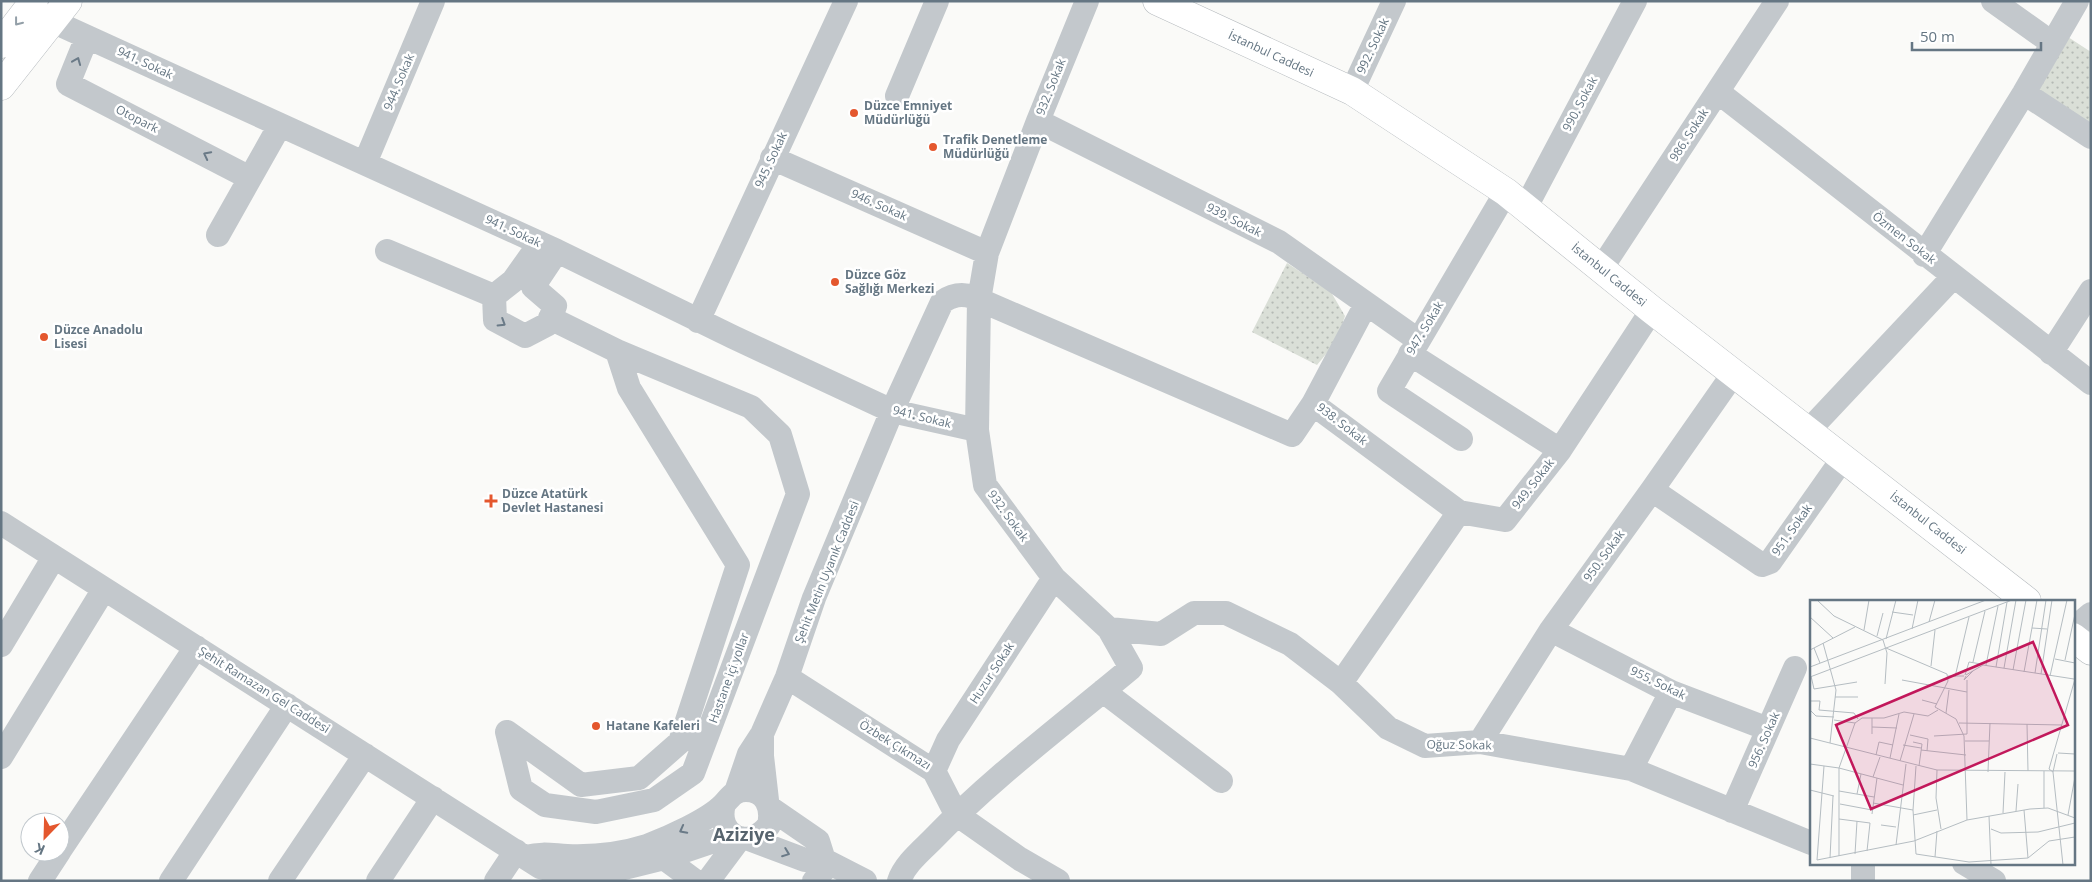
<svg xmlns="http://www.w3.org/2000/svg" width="2092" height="882" font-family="'Open Sans',sans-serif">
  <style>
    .park { fill: url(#park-dots) }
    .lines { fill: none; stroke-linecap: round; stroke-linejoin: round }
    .major-casing { stroke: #b5babe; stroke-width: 29 }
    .minor { stroke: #c3c8cc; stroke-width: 24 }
    .major { stroke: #fff; stroke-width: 28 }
    .oneway { stroke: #939fa8 }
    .oneway2 { stroke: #6a7a87 }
    .poi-dot { fill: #e4572e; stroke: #fff; stroke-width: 2 }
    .labels { text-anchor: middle; stroke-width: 5; stroke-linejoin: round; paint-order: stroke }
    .street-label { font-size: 12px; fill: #657683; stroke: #fff }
    .poi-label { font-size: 12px; font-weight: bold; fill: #657683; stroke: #fff; text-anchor: start }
    .district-label { font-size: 18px; font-weight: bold; fill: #57646e; stroke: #fff }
    .inset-road { fill: none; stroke: #b5bdc2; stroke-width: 1 }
    .view { fill: #c2185b; fill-opacity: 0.15; stroke: #c2185b; stroke-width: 2.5 }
    .inset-edge { fill: none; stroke: #657683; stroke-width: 2.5 }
  </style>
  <defs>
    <pattern id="park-dots" width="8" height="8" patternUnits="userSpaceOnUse" patternTransform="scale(1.25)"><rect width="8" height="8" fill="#dadfd7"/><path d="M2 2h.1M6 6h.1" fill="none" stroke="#b4b9b4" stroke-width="1.8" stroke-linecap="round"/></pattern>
  </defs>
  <rect width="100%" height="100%" fill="#fafaf8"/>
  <path class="park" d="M2068 37 2091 52V128L2034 92Z
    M1287 263 1331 292 1345 316 1336 342 1317 365 1252 332Z"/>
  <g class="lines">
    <defs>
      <path id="major" d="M1157 1 1352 91 1506 192 1652 310 2027 601
        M1 44 34 1
        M1 86 68 1
        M2073 637 2091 651"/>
    </defs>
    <use href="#major" class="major-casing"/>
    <path class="minor" d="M1993 1 2052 43
      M52 21 557 251 733 337 892 411 977 430
      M87 37 68 84 250 178
      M1352 91 1394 1
      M1718 92 2091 383
      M2024 93 2091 137
      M897 96 937 1
      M1038 121 1279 242 1418 340
      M772 158 987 253
      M365 163 433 1
      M1526 207 1635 1
      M218 235 280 125
      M540 243 513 281 494 296 495 320 525 336 548 324 555 306 533 287 557 251
      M387 251 494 296
      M1924 255 2024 93 2077 1
      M1601 269 1777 1
      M1366 304 1313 404 1459 512
      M698 321 846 1
      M2051 353 2091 291
      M1410 354 1560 450
      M1809 430 1953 277
      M1461 439 1389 391 1506 192
      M1652 490 1762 565 1770 562 1844 457
      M1 523 540 867 573 875H589L608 872 664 858 732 835
      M1109 629 1161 634 1194 613H1226L1290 644 1341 683 1388 728 1425 746 1480 742 1631 769 1811 843
      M2073 629 2091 614
      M1551 630 1671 692 1768 729
      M1 645 54 557
      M787 677 934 771 956 814 1020 859 1058 881
      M1341 683 1459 512 1505 520 1560 450 1652 310
      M1103 691 1221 781
      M507 732 521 789 545 805 596 812 654 800 693 773 798 494 780 435 751 407 617 351
      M507 732 581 785 639 778 680 742 738 565 629 388 617 351 550 318
      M762 734V756L767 800
      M1480 742 1551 630 1652 490 1734 373
      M1 757 104 589
      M1631 769 1671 692
      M934 771 948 740 1054 578
      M736 792 749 754 762 734 787 677 814 598 892 411 942 302C952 295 961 293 973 297L1292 435 1313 404
      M770 808 818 841 824 860
      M1732 811 1795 668
      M749 839 805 860H824L865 881
      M60 850 196 647
      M526 857C543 853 550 855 567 856 594 857 622 854 647 846 668 838 709 820 724 804 731 796 735 790 746 790 766 790 773 808 769 825 749 852 715 836 724 804
      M664 858 695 881
      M1964 863 1994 881
      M40 881 59 852
      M171 881 287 705
      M280 881 365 755
      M378 881 433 798
      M496 881 516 851
      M708 881 740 838
      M814 881 830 863
      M899 881C904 865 921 851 932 840 993 777 1064 724 1131 668L1109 629 1054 578 985 485 977 430 979 300 987 253 1038 121 1087 1
      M1863 881V863"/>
    <use href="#major" class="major"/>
  </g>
  <defs><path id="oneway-chevron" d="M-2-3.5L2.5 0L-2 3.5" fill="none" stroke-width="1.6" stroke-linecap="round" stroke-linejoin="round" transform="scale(1.25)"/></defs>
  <use class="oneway" href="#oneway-chevron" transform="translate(18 22) rotate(128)"/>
  <g class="oneway2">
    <use href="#oneway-chevron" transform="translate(77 61) rotate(-68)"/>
    <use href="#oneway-chevron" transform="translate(207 155) rotate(-153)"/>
    <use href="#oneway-chevron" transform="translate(502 323) rotate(32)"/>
    <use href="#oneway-chevron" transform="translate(683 830) rotate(152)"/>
    <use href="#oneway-chevron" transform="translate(786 853) rotate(21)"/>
  </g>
  <g class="poi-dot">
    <circle cx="854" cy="113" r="5"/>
    <circle cx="933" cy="147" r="5"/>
    <circle cx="835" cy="282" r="5"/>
    <circle cx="44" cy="337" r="5"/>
    <path d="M488.5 493.5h5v5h5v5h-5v5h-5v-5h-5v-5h5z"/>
    <circle cx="596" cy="726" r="5"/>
  </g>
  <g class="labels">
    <g class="street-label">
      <text transform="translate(1373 46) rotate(-65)" y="4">992. Sokak</text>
      <text transform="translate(1271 54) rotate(25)" y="4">İstanbul Caddesi</text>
      <text transform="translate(145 63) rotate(25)" y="4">941. Sokak</text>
      <text transform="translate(399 82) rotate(-67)" y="4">944. Sokak</text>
      <text transform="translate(1051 87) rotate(-68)" y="4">932. Sokak</text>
      <text transform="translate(1580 104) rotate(-62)" y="4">990. Sokak</text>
      <text transform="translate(137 119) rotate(27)" y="4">Otopark</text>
      <text transform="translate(1689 135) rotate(-57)" y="4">986. Sokak</text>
      <text transform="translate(771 160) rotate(-65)" y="4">945. Sokak</text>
      <text transform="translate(879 205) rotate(24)" y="4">946. Sokak</text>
      <text transform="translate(1234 220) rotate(27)" y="4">939. Sokak</text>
      <text transform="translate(513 231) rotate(25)" y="4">941. Sokak</text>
      <text transform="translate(1904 238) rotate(38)" y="4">Özmen Sokak</text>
      <text transform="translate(1609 275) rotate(39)" y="4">İstanbul Caddesi</text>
      <text transform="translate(1425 328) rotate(-59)" y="4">947. Sokak</text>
      <text transform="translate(922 417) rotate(14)" y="4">941. Sokak</text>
      <text transform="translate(1342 424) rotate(38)" y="4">938. Sokak</text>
      <text transform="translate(1533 484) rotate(-52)" y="4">949. Sokak</text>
      <text transform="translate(1008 516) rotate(54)" y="4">932. Sokak</text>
      <text transform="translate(1928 523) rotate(38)" y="4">İstanbul Caddesi</text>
      <text transform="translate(1792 530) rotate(-55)" y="4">951. Sokak</text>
      <text transform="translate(1604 556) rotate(-54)" y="4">950. Sokak</text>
      <text transform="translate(827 572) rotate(-68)" y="4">Şehit Metin Uyanık Caddesi</text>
      <text transform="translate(992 673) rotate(-57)" y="4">Huzur Sokak</text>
      <text transform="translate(729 678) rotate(-70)" y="4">Hastane içi yollar</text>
      <text transform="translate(1658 683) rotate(26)" y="4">955. Sokak</text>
      <text transform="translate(264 690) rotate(32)" y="4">Şehit Ramazan Gel Caddesi</text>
      <text transform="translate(1764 740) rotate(-66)" y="4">956. Sokak</text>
      <text transform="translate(895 745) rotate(32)" y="4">Özbek Çıkmazı</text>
      <text transform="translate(1459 745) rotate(1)" y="4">Oğuz Sokak</text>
    </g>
    <g class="poi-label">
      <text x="864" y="110">Düzce Emniyet<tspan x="864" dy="14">Müdürlüğü</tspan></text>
      <text x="943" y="144">Trafik Denetleme<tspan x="943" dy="14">Müdürlüğü</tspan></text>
      <text x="845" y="279">Düzce Göz<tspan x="845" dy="14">Sağlığı Merkezi</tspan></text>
      <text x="54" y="334">Düzce Anadolu<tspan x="54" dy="14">Lisesi</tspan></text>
      <text x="502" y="498">Düzce Atatürk<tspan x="502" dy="14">Devlet Hastanesi</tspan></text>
      <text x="606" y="730">Hatane Kafeleri</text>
    </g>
    <g class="district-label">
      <text x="744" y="841">Aziziye</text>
    </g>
  </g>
  <g transform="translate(1810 600)">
    <rect width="265" height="265" fill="#fafaf8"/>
    <path class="inset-road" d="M7 0 24 16 73 40 77 53 75 84M82 12 103 15M0 17 23 38M119 22 125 0M222 28 237 29M102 29 108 0M54 30 59 0M67 36 73 13M76 39 86 0M13 43 26 90 20 143M4 48 10 63M76 48 137 74 138 81 125 107 146 119 154 136 157 220M0 50 45 27M245 59 265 63M255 60 265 14M163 62 175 11M176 65 188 6M121 66 125 30M0 67 176 0M186 67 197 2M194 68 206 0M203 70 216 0M214 72 227 0M225 73 236 0M231 74 242 0M155 75 159 62 171 64M156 75 173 65 264 79M1 76 4 89 47 82M138 76H154M156 76 154 80 163 71M240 76 257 0M0 77 202 0M145 77 159 17M92 80 157 92M25 97H48M112 100 127 104M0 101H10L9 110 44 113 48 119M0 110 6 116 24 117M136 113 139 90M24 120 45 123M149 123 252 125M217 124 218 171M62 127 87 128M62 134V118M100 135 118 139 117 151M124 136 157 134V80M0 138 127 170 265 171M155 141H179M103 142 112 144 109 166M93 145 111 148M111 150 156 155M248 153 265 154M66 155 69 142 83 145M80 158 89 114M90 161 104 114M0 164 29 168 93 185M106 166 103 210 106 254 159 262 218 258 239 241 265 237M127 170 126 198 131 229M234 171V208M178 172 180 123M243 172 253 265M243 172 239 169 265 79M243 172 247 154M63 177 70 157M0 190 24 196M29 191 64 197M47 194 51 174M63 203 103 210M30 204 62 210M214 210 218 258M206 211 208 184M193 213 195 172M62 214 67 178M103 215 127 210M258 215 265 177M179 216 181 265M29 219 60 223 57 251M71 225 86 227M181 229 191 233 228 232 265 223M86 245 96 164M45 254 47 221M29 256V168L45 123 52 118H74L94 112 118 116 128 110M125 257 127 231M20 258 23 196M7 260 104 241 157 220 220 209 238 208 265 218M7 260 14 166"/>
    <path class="view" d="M223 42 258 125 61 209 26 125Z"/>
    <rect width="265" height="265" class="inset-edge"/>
  </g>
  <rect width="2092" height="882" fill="none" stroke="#657683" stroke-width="5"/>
  <g transform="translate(45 837) rotate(203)"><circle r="24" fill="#ffffff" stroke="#c1c8cd"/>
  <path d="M0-4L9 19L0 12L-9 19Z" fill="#e4572e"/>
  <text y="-8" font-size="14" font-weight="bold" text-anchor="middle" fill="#657683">K</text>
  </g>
  <path d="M1912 42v8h129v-8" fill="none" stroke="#657683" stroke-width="2.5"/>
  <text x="1920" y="42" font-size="15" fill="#657683" stroke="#ffffff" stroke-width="4" paint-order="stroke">50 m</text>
</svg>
